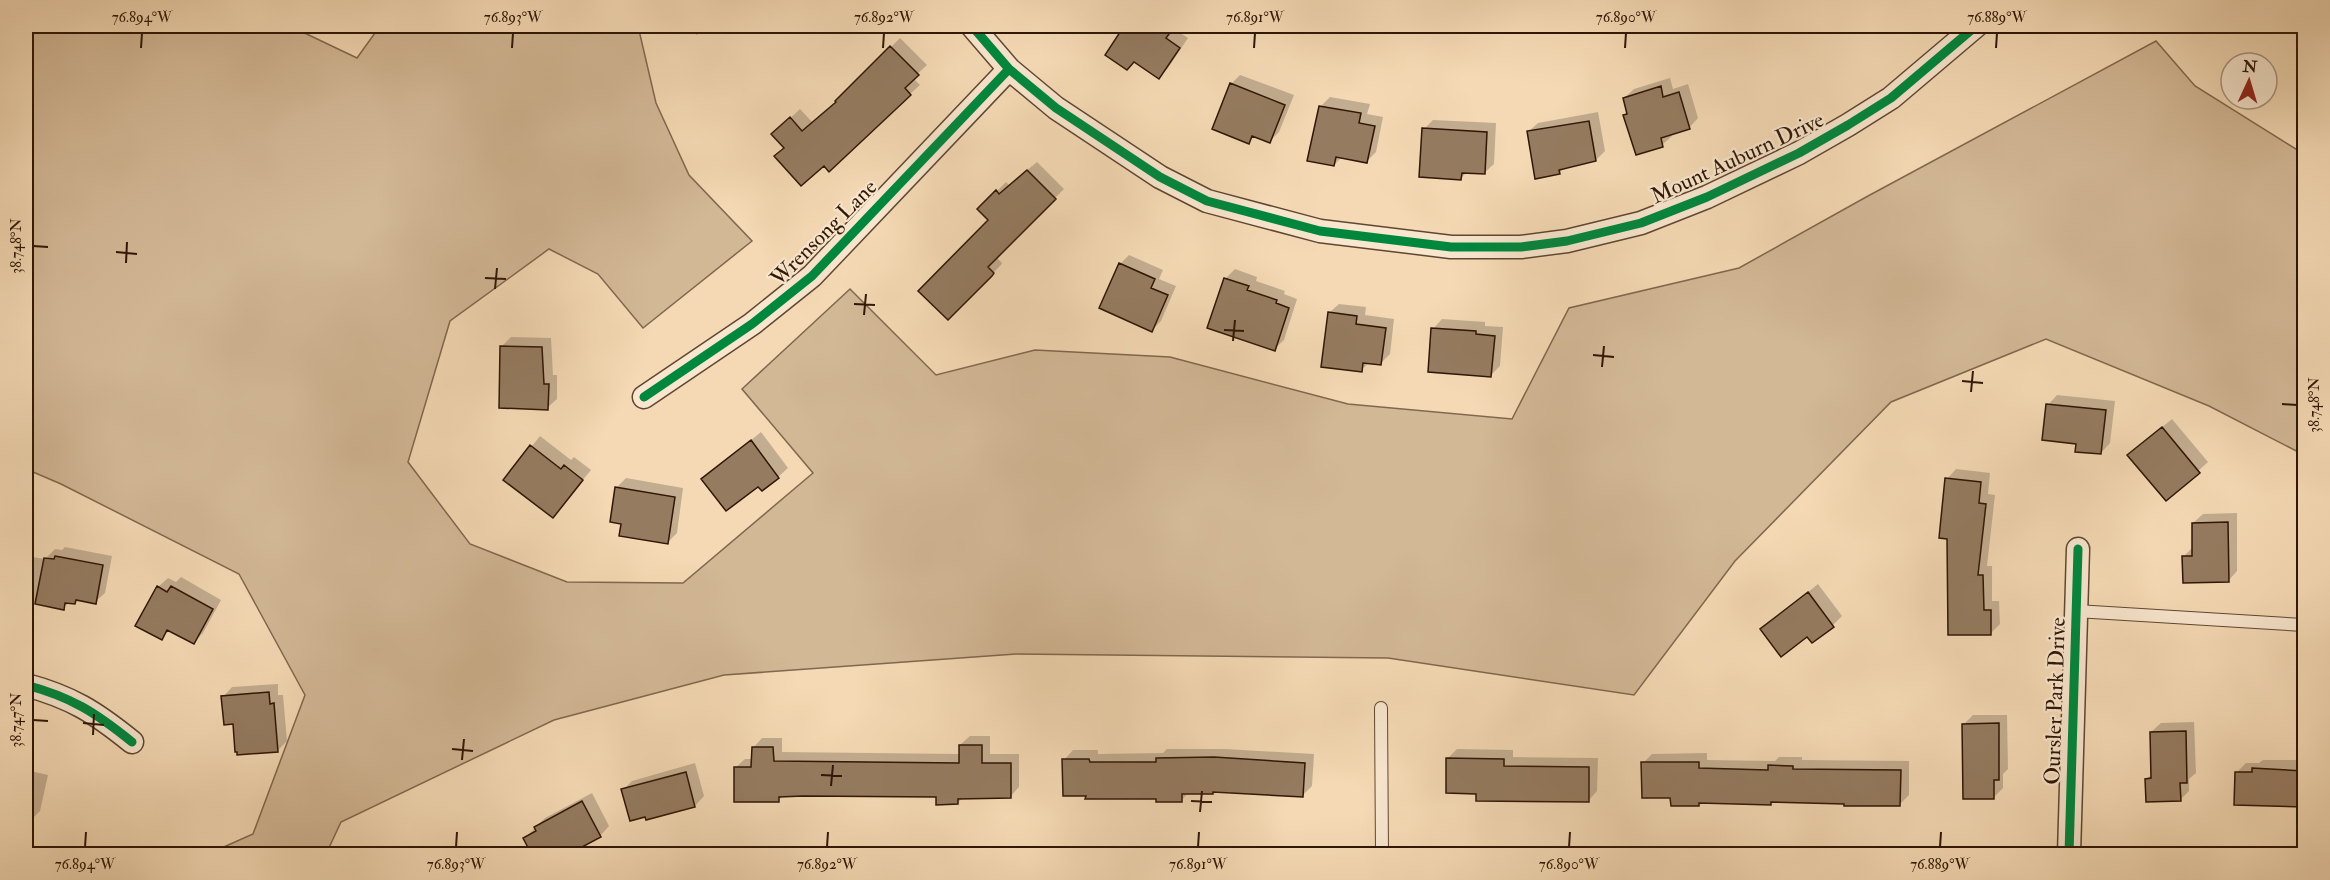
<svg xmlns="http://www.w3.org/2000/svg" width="2330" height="880" font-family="'IM FELL Double Pica',serif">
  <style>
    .green { fill: #d3b896; stroke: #81674e; stroke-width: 1.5 }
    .shadow { fill: #0003 }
    .building { fill: #957b60; stroke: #2f1605; stroke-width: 1.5 }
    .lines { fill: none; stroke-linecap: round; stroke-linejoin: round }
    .service-casing { stroke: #604731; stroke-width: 14 }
    .minor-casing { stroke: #604731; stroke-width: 25 }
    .service { stroke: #f8e6ce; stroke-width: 12 }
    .minor { stroke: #f8e6ce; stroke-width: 22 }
    .cycleway-casing { stroke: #f8e6ce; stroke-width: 13 }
    .cycleway { stroke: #00873e; stroke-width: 9 }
    .ticks { fill: none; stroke: #2f1605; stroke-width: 2 }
    .labels { text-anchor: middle; stroke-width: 4.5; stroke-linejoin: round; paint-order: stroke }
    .street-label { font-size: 22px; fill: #2f1605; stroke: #f8e6ce }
    .neatline { fill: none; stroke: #2f1605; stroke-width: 2 }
    .ticks-label { font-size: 15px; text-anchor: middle; fill: #2f1605 }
  </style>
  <rect width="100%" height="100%" fill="#f4d9b4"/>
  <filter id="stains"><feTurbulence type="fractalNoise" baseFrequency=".00333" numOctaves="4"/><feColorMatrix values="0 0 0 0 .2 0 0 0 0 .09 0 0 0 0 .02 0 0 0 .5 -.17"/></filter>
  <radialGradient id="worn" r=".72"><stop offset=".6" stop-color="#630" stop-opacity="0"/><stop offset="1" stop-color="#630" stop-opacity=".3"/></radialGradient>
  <path class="green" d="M26 26H290L357 58 380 26H638L656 103 689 175 752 241 643 328 598 274 549 249 450 321 408 462 470 544 567 582 683 583 813 473 742 389 850 289 936 375 1035 350 1170 357 1348 404 1512 419 1569 308 1739 268 1868 196 2156 41 2195 86 2304 154V455L2209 406 2046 339 1891 402 1735 561 1634 695 1388 658 1016 654 724 675 554 720 341 822 326 854H208L253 834 305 695 239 574 61 484 26 469Z"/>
  <path class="shadow" d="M693 26H722L696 35Z
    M1126 26H1176L1174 29 1188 38 1168 68 1159 77 1134 61 1107 55Z
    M900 38 927 65 913 78 920 85 910 94 829 170 824 164 786 147 783 125 800 109 813 123 837 102Z
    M1240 75 1294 95 1279 132 1270 141 1255 135 1249 142 1231 84Z
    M1670 78 1673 89 1688 84 1698 118 1689 128 1671 133 1672 136 1662 145 1625 115 1628 112 1624 98 1634 89Z
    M1330 97 1370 104 1367 114 1383 117 1376 152 1366 162 1342 157 1334 165 1320 107Z
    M1598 112 1605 151 1596 160 1565 167 1559 173 1528 132 1538 123Z
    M1433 120 1496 123 1494 164 1484 173 1467 172 1461 178 1424 129Z
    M1037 162 1064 189 996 257 1002 263 1001 265 948 318 990 220 979 209 1006 182 1009 185Z
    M1129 255 1163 270 1159 279 1176 286 1161 321 1152 330 1120 264Z
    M1235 269 1257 277 1256 281 1285 291 1284 294 1297 299 1284 340 1274 349 1225 279Z
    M1339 304 1366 307 1365 315 1394 319 1390 354 1380 364 1370 362 1361 370 1329 313Z
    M1442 319 1485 322V326L1503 327 1500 366 1491 375 1433 329Z
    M511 337 551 338 553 375H557V399L547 408 502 346Z
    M2057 395 2115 401 2110 443 2101 453 2077 443 2048 405Z
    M2172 419 2208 462 2167 499 2139 446Z
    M761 432 788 468 778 477 762 489 759 485 703 479Z
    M540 436 571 460 574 457 591 470 553 516 505 480Z
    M1956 469 1990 473 1988 494 1995 495 1987 566H1992V601H1999L2000 624 1990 634 1947 479Z
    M626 478 683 488 677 533 668 542 622 522 616 488Z
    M2237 513V571L2228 581 2184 556 2194 546 2193 523 2203 514Z
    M65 547 112 556 105 593 95 602 78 599 74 603 70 602 63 608 26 601V556L45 559 55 549 62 550Z
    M181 577 221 600 203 633 194 642 170 630 161 638 158 587 168 578 176 582Z
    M1818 584 1842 616 1833 625 1812 641 1808 635 1762 629Z
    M278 684V695H283L287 741 277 751 234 723 223 697 232 687Z
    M1973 715H2007L2008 769 2003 774V788L1994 797 1964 724Z
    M2194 722 2196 773 2189 779V791L2180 800 2147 779 2152 774 2151 732 2161 723Z
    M970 736H990V754H1019V787L1010 797H963L958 803 937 795 783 796 778 800 735 768 745 759H753V748L762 738H782V752L960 754V745Z
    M1167 749H1225L1314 754 1312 786 1302 796 1214 790 1189 792 1181 801 1158 798 1064 760 1073 750H1098V754L1163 753Z
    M1457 749 1513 750V757L1598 758 1597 791 1588 801 1477 792 1448 758Z
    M1707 753V760L1775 761 1779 757H1802V760L1909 761V795L1900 804 1774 800 1771 803 1701 802 1699 804 1672 796 1643 763 1652 754Z
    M2263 760H2304V805L2236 804 2237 772 2246 763H2259Z
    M695 763 704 796 695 806 647 818 623 790 632 781Z
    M26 770 48 775 40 811 31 820 26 819Z
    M592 793 609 826 600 836 525 838 545 818Z"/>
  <path class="building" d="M1124 26H1175L1166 38 1180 48 1159 79 1134 62 1127 70 1105 55Z
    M890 46 919 75 905 88 911 95 829 172 824 166 801 186 774 156 784 148 771 134 790 117 802 131 836 102 835 101Z
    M1230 83 1285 105 1270 143 1252 136 1249 144 1212 129Z
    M1661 86 1663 97 1679 92 1690 129 1661 138 1663 147 1636 155 1623 115 1627 114 1623 98Z
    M1319 106 1361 113 1359 123 1375 126 1367 163 1336 157 1334 166 1307 161Z
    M1589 121 1596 161 1559 170 1560 174 1535 179 1527 131Z
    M1422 128 1487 132 1485 174 1462 173 1461 180 1419 177Z
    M1027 170 1056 199 988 267 994 273 992 276 948 320 918 291 988 220 977 209 996 190 999 194Z
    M1119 263 1155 279 1151 288 1168 295 1152 332 1099 308Z
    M1224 278 1249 286 1247 290 1277 300 1276 303 1289 308 1275 351 1207 328Z
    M1328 312 1357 316 1356 324 1386 328 1381 365 1363 363 1362 372 1321 367Z
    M1431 328 1476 331V334L1495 336 1491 377 1428 372Z
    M500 346 542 347 544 384H549L548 410 499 408Z
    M2046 404 2106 410 2101 454 2075 452 2076 444 2042 440Z
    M2162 427 2200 473 2166 501 2127 455Z
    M751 440 779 478 762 491 758 487 726 511 701 479Z
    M530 445 561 469 564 465 583 480 553 518 503 480Z
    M1945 478 1981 482 1979 503 1986 504 1978 575H1983L1984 610H1991V635H1948L1947 539 1939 538Z
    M615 487 675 497 668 544 619 536 621 524 610 522Z
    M2228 522 2229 582 2183 583 2182 556H2192V523Z
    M55 556 103 565 96 604 76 600 75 604 65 603 64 610 35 604 44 558 54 559Z
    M157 586 167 592 171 586 213 609 194 644 167 630 162 640 135 626Z
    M1808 592 1834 627 1812 643 1807 637 1781 657 1760 629Z
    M269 692 270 704 274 703 278 752 237 755V752H235L233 724 224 725 221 696Z
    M1999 723V780H1994V799H1963L1962 724Z
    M2186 731 2187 783H2180L2181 801 2146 802 2145 779 2151 778 2150 732Z
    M959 745H982V763H1011V798L958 799V804L936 805V797L803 796 779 797V802H734V767H751L752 747H773L774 761 959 763Z
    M1214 757 1305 763 1303 797 1213 792V794H1182V802H1156V799H1085L1086 796H1063L1062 759H1089L1090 762H1156V758Z
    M1446 758 1504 759V766L1589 767V802L1476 801V794L1446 793Z
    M1641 762H1699V768L1768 770V765L1793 766V769L1901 770 1900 806H1844V804L1771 802V805L1699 803V806H1671L1670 798H1642Z
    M2252 768 2304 771V807L2234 805 2235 772H2252Z
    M686 772 695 807 646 820 645 817 630 821 621 789Z
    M582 801 601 837 567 855H532L523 838 536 831 534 827Z"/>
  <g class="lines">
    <defs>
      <path id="service" d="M2076 611 2304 625
        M1381 708 1382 854"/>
      <path id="minor" d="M972 26 1009 69 1056 108 1160 177 1207 201 1320 231 1451 247H1521L1567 241 1641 223 1707 197 1799 153 1848 125 1891 98 1976 26
        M644 397 752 324 812 276 1009 69
        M26 685C71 697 95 712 132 742
        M2069 854 2078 549"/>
    </defs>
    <use href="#service" class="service-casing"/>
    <use href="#minor" class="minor-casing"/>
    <use href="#service" class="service"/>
    <use href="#minor" class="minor"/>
    <defs>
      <path id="cycleway" d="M972 26 1009 69 1056 108 1160 177 1207 201 1320 231 1451 247H1521L1567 241 1641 223 1707 197 1799 153 1848 125 1891 98 1976 26
        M644 397 752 324 812 276 1009 69
        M26 685C71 697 95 712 132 742
        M2069 854 2078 549"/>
    </defs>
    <use href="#cycleway" class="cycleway-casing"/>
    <use href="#cycleway" class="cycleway"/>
  </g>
  <path class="ticks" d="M141 48 142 33M512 48 513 33M883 48 884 33M1254 48 1255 33M1625 48 1626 33M1996 48 1997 33M33 246 48 247M116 252 137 254M126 263 127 242M485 278 506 279M495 289 497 268M854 304 875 305M864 315 866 294M1224 330 1244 331M1233 341 1235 320M1593 355 1614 357M1602 367 1604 346M1962 381 1983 383M1971 392 1973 371M2282 404 2297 405M33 720 48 721M83 723 104 725M93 735 94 714M452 749 473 751M462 760 464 739M821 775 842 776M831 786 833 765M1191 801 1212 802M1200 812 1202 791M85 847 86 832M456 847 457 832M827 847 828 832M1198 847 1199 832M1569 847 1570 832M1940 847 1941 832"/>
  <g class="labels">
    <g class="street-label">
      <text transform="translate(1737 157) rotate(-25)" y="8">Mount Auburn Drive</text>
      <text transform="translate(823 232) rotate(-45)" y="8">Wrensong Lane</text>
      <text transform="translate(2054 701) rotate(-88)" y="8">Oursler Park Drive</text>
    </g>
  </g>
  <rect width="2330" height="880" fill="none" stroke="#f4d9b4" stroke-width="66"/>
  <g transform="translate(2249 81) rotate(4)"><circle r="28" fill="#f8e6ce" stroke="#a8937e" stroke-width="1.5"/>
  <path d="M0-4.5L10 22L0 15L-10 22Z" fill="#8f2418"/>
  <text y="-9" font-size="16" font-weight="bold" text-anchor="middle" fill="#2f1605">N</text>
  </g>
  <rect x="33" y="33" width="2264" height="814" class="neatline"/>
  <g class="ticks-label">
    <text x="142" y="22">76.894°W</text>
    <text x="513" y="22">76.893°W</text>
    <text x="884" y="22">76.892°W</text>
    <text x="1255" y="22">76.891°W</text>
    <text x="1626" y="22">76.890°W</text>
    <text x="1997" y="22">76.889°W</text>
    <text transform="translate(16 246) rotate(-90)" y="5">38.748°N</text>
    <text transform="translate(2314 405) rotate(-90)" y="5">38.748°N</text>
    <text transform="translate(16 720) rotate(-90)" y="5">38.747°N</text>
    <text x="85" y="869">76.894°W</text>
    <text x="456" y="869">76.893°W</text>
    <text x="827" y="869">76.892°W</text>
    <text x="1198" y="869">76.891°W</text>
    <text x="1569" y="869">76.890°W</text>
    <text x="1940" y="869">76.889°W</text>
  </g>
  <rect width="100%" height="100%" filter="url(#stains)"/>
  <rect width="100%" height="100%" fill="url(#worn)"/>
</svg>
